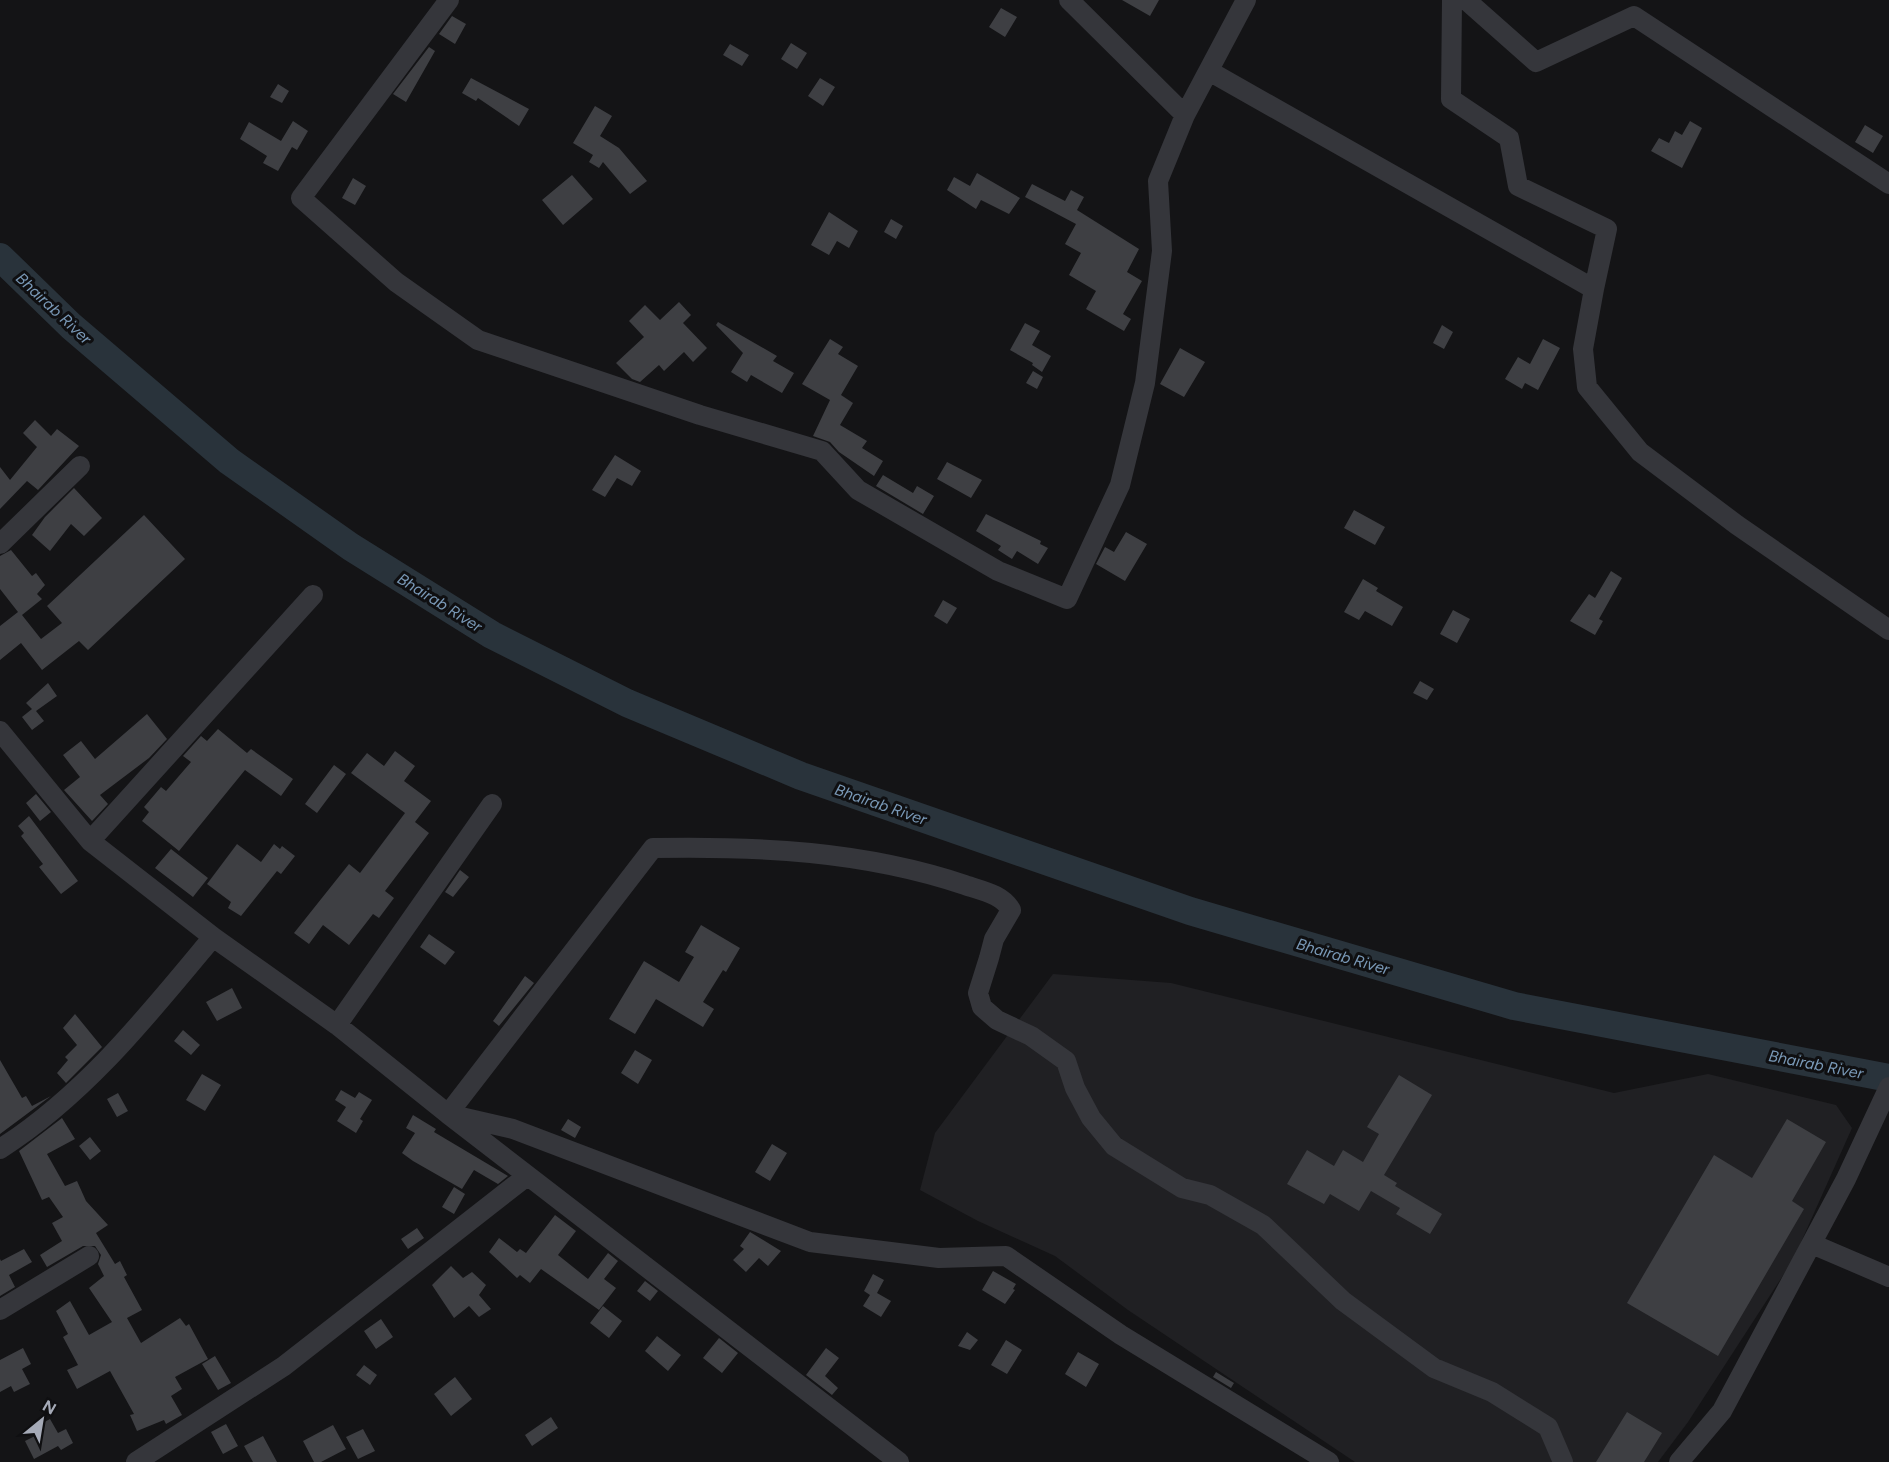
<svg xmlns="http://www.w3.org/2000/svg" width="1889" height="1462" font-family="Figtree,sans-serif">
  <style>
    .built { fill: #202023 }
    .lines { fill: none; stroke-linecap: round; stroke-linejoin: round }
    .river { stroke: #29333b; stroke-width: 28 }
    .building { fill: #3e3f43 }
    .minor { stroke: #35363b; stroke-width: 20 }
    .labels { text-anchor: middle; stroke-width: 6; stroke-linejoin: round; paint-order: stroke }
    .water-label { font-size: 16px; font-style: italic; fill: #7998b6; stroke: #0f0f11 }
  </style>
  <rect width="100%" height="100%" fill="#141416"/>
  <path class="built" d="M1053 974 1171 983 1614 1093 1708 1074 1836 1105 1852 1128 1793 1260 1688 1422 1658 1462H1355L1128 1310 1055 1256 978 1221 920 1190 935 1133Z"/>
  <g class="lines">
    <path class="river" d="M0 257 71 326 229 461 351 547 492 635 627 703 801 776 1190 911 1514 1006 1889 1078"/>
  </g>
  <path class="building" d="M1122 0H1159L1150 16Z
    M1001 8 1017 17 1005 37 989 27Z
    M452 16 466 24 455 44 439 34Z
    M791 43 807 53 797 69 781 59Z
    M730 44 749 55 742 66 723 55Z
    M429 47 435 51 406 102 393 94Z
    M471 78 529 109 519 126 478 98 476 101 462 93Z
    M820 78 835 87 823 106 808 96Z
    M278 84 289 91 282 103 270 97Z
    M595 106 612 116 600 136 619 148 647 181 630 194 603 162 599 168 589 162 593 155 573 143Z
    M293 121 308 131 297 150 292 147 278 171 263 163 267 156 240 139 249 122 281 141Z
    M1690 121 1702 128 1682 168 1651 151 1659 138 1669 143 1675 131 1682 135Z
    M1865 125 1883 136 1873 153 1855 142Z
    M977 173 1020 198 1009 214 981 200 976 209 947 190 954 177 970 186Z
    M572 175 593 199 563 225 542 200Z
    M353 178 366 186 355 205 342 198Z
    M1032 184 1065 201 1071 190 1084 197 1077 210 1139 249 1127 272 1142 281 1123 314 1131 319 1124 331 1086 309 1096 291 1069 275 1081 253 1065 244 1076 224 1025 197Z
    M829 212 858 231 849 248 837 241 829 255 811 245Z
    M891 219 903 226 896 239 884 232Z
    M679 302 691 315 683 323 707 348 693 362 684 352 664 371 659 365 640 382 632 379 616 363 644 337 629 321 645 305 660 320Z
    M718 322 777 356 773 361 794 373 782 393 751 375 747 382 731 372 743 353 716 325Z
    M1025 323 1040 331 1032 345 1051 356 1042 372 1032 365 1033 363 1010 350Z
    M1442 325 1453 332 1444 349 1433 343Z
    M830 339 843 347 838 354 858 366 841 395 853 403 840 425 867 441 862 448 883 461 874 476 839 452 830 442 813 436 830 400 802 384Z
    M1543 339 1560 348 1538 390 1525 383 1522 389 1505 379 1518 357 1530 364Z
    M1180 348 1205 362 1184 397 1160 384Z
    M1033 371 1043 377 1037 389 1026 383Z
    M35 420 51 436 57 429 79 446 38 490 27 481 0 509V467L10 480 37 447 23 433Z
    M615 455 641 471 632 486 617 478 605 497 592 490Z
    M947 462 982 480 971 498 937 479Z
    M883 475 913 493 917 486 934 496 923 514 876 486Z
    M74 488 102 518 84 536 71 524 50 551 32 535 45 517Z
    M1354 510 1385 527 1375 545 1344 528Z
    M986 514 1041 541 1040 544 1048 548 1038 564 1017 551 1012 559 998 550 1001 546 976 531Z
    M144 515 185 559 88 650 79 641 42 670 21 643 0 660V626L18 612 0 589V556L11 550 32 576 36 573 45 585 37 594 42 599 22 615 41 639 62 623 47 606Z
    M1126 532 1147 544 1125 581 1096 564 1105 547 1114 552Z
    M1611 571 1622 578 1599 619 1603 621 1595 635 1570 621 1589 594 1595 598Z
    M1363 579 1378 588 1376 591 1403 607 1392 626 1365 611 1359 620 1344 612Z
    M943 600 957 608 947 624 934 616Z
    M1453 610 1470 619 1457 643 1440 634Z
    M1420 681 1434 689 1427 700 1413 693Z
    M48 683 57 696 36 711 44 721 32 730 22 717 32 709 26 703Z
    M147 714 167 739 149 758 100 795 108 804 92 821 64 790 80 777 63 755 81 741 95 759Z
    M218 729 247 753 251 749 293 779 281 796 245 770 179 851 142 821 149 812 144 807 161 787 166 791 191 762 183 756 201 736 207 741Z
    M395 751 415 766 404 781 431 801 415 822 429 833 385 891 394 898 379 918 373 914 349 945 323 925 309 944 294 933 349 864 360 873 405 813 351 773 367 753 384 766Z
    M334 765 346 774 317 813 305 804Z
    M36 794 51 812 40 821 26 803Z
    M29 816 78 881 61 894 39 867 43 864 21 836 24 833 18 826Z
    M237 844 261 862 274 844 280 849 282 846 295 856 281 874 277 871 241 916 228 908 231 902 207 884Z
    M171 849 208 878 193 897 155 868Z
    M460 870 469 877 453 897 445 892Z
    M701 925 740 948 726 972 723 970 703 1002 714 1009 703 1027 656 999 635 1034 609 1019 644 961 679 982 694 957 685 952Z
    M429 934 455 952 445 965 420 947Z
    M525 976 534 983 499 1026 493 1021Z
    M232 988 242 1008 217 1021 206 1002Z
    M75 1014 102 1047 66 1083 57 1073 68 1060 65 1057 77 1045 63 1028Z
    M183 1030 200 1045 191 1055 174 1041Z
    M635 1050 652 1060 638 1084 621 1073Z
    M0 1060 22 1098 26 1096 32 1106 51 1096 0 1134Z
    M202 1074 221 1085 205 1111 186 1100Z
    M1399 1075 1432 1095 1384 1175 1397 1183 1395 1186 1442 1214 1430 1234 1396 1214 1400 1208 1371 1191 1359 1211 1330 1194 1324 1204 1287 1184 1307 1150 1334 1166 1343 1150 1363 1162 1379 1134 1367 1127Z
    M341 1090 355 1098 359 1092 372 1100 360 1119 363 1121 356 1133 337 1121 346 1107 335 1100Z
    M118 1093 128 1111 117 1117 107 1099Z
    M413 1115 436 1129 434 1132 508 1176 498 1184 474 1170 462 1189 413 1161 402 1153 415 1133 406 1128Z
    M62 1118 75 1139 47 1154 65 1186 77 1181 86 1201 108 1225 96 1233 115 1264 120 1261 127 1275 124 1277 142 1310 127 1318 141 1343 180 1318 186 1326 189 1324 208 1359 175 1377 182 1389 171 1396 182 1415 166 1424 164 1420 137 1431 130 1415 134 1414 110 1371 77 1389 67 1370 78 1365 63 1337 68 1334 56 1311 70 1301 89 1335 112 1322 89 1288 104 1276 98 1264 101 1255 95 1246H83L47 1267 40 1255 62 1241 52 1223 63 1217 49 1197 42 1200 19 1151Z
    M568 1119 581 1127 575 1138 561 1130Z
    M1787 1119 1826 1142 1792 1201 1804 1209 1718 1356 1627 1303 1714 1155 1752 1178Z
    M90 1137 101 1151 90 1160 79 1146Z
    M772 1144 787 1153 770 1181 755 1172Z
    M454 1187 465 1194 454 1214 442 1207Z
    M555 1215 576 1231 558 1255 588 1279 608 1253 618 1261 604 1279 616 1288 599 1310 541 1269 530 1283 520 1275 517 1278 489 1252 499 1238 517 1252 520 1249 526 1253Z
    M417 1228 424 1238 408 1249 401 1239Z
    M750 1232 781 1251 768 1266 759 1258 746 1272 733 1260 744 1249 740 1246Z
    M24 1249 32 1262 9 1275 15 1287 0 1296V1259L1 1261Z
    M451 1266 463 1278 472 1272 486 1285 479 1295 491 1309 479 1317 469 1306 454 1318 432 1285Z
    M993 1271 1016 1284 1013 1289 1015 1290 1005 1304 982 1290Z
    M873 1274 884 1280 877 1293 891 1301 881 1317 863 1306 870 1295 864 1291Z
    M645 1281 658 1291 650 1301 637 1291Z
    M603 1306 622 1321 609 1338 590 1323Z
    M381 1319 393 1337 376 1349 364 1331Z
    M967 1332 978 1340 970 1350 958 1346Z
    M657 1336 681 1355 668 1371 645 1351Z
    M719 1338 738 1353 722 1373 703 1358Z
    M1006 1340 1022 1350 1007 1374 991 1365Z
    M23 1348 31 1364 22 1369 30 1384 14 1392 11 1386 0 1392V1360Z
    M826 1348 839 1358 825 1376 838 1388 832 1395 806 1375Z
    M1078 1352 1099 1364 1086 1387 1065 1374Z
    M215 1356 231 1383 218 1390 202 1364Z
    M364 1365 377 1375 370 1385 356 1375Z
    M1216 1372 1234 1383 1231 1388 1213 1377Z
    M455 1377 472 1399 451 1416 434 1394Z
    M1627 1412 1662 1433 1644 1462H1596Z
    M551 1417 558 1428 532 1446 525 1435Z
    M50 1419 58 1433 66 1429 73 1443 61 1450 58 1446 34 1459 25 1441 41 1433 37 1426Z
    M226 1424 238 1446 223 1454 211 1432Z
    M333 1425 346 1449 321 1462H314L303 1441Z
    M363 1429 375 1451 358 1459 346 1437Z
    M263 1436 277 1462H253L244 1446Z"/>
  <g class="lines">
    <path class="minor" d="M449 0 301 198 396 282 478 340 700 415 822 451 858 490 998 571 1067 599 1120 485 1145 383 1162 251 1158 181 1185 115
      M1069 0 1185 115 1246 0
      M1452 0 1451 99 1509 138 1518 186 1607 229 1594 289
      M1466 0 1536 62 1634 16 1889 184
      M1209 71 1594 289 1583 349 1587 387 1640 452 1737 525 1889 630
      M0 544 80 466
      M0 731 90 841
      M213 937 337 1025 492 804
      M337 1025 448 1114 653 848C758 846 864 851 965 885 982 891 1002 894 1011 910L994 939 989 958 978 993 982 1007 997 1020 1031 1036 1066 1061 1075 1088 1091 1118 1114 1146 1182 1188 1210 1195 1263 1225 1343 1301 1434 1368 1492 1392 1548 1427 1563 1462
      M0 1149C85 1095 149 1014 213 937L90 841 313 595
      M1812 1244 1889 1277
      M0 1310 89 1256
      M136 1462 284 1366 527 1176
      M899 1462 448 1114 513 1129 810 1242 939 1258 1006 1256 1121 1335 1329 1462
      M1679 1462 1722 1411 1846 1179 1889 1087"/>
  </g>
  <g class="labels">
    <g class="water-label">
      <text transform="translate(54 308) rotate(43)" y="6">Bhairab River</text>
      <text transform="translate(440 602) rotate(32)" y="6">Bhairab River</text>
      <text transform="translate(881 804) rotate(19)" y="6">Bhairab River</text>
      <text transform="translate(1343 956) rotate(16)" y="6">Bhairab River</text>
      <text transform="translate(1816 1064) rotate(11)" y="6">Bhairab River</text>
    </g>
  </g>
  <g transform="translate(42 1420) rotate(30)" stroke="#0f0f11" stroke-width="4.5" paint-order="stroke">
  <path d="M0-4.5L10 22L0 15L-10 22Z" fill="#a5aab7"/>
  <text y="-9" font-size="16" font-weight="bold" text-anchor="middle" fill="#a5aab7">N</text>
  </g>
</svg>
